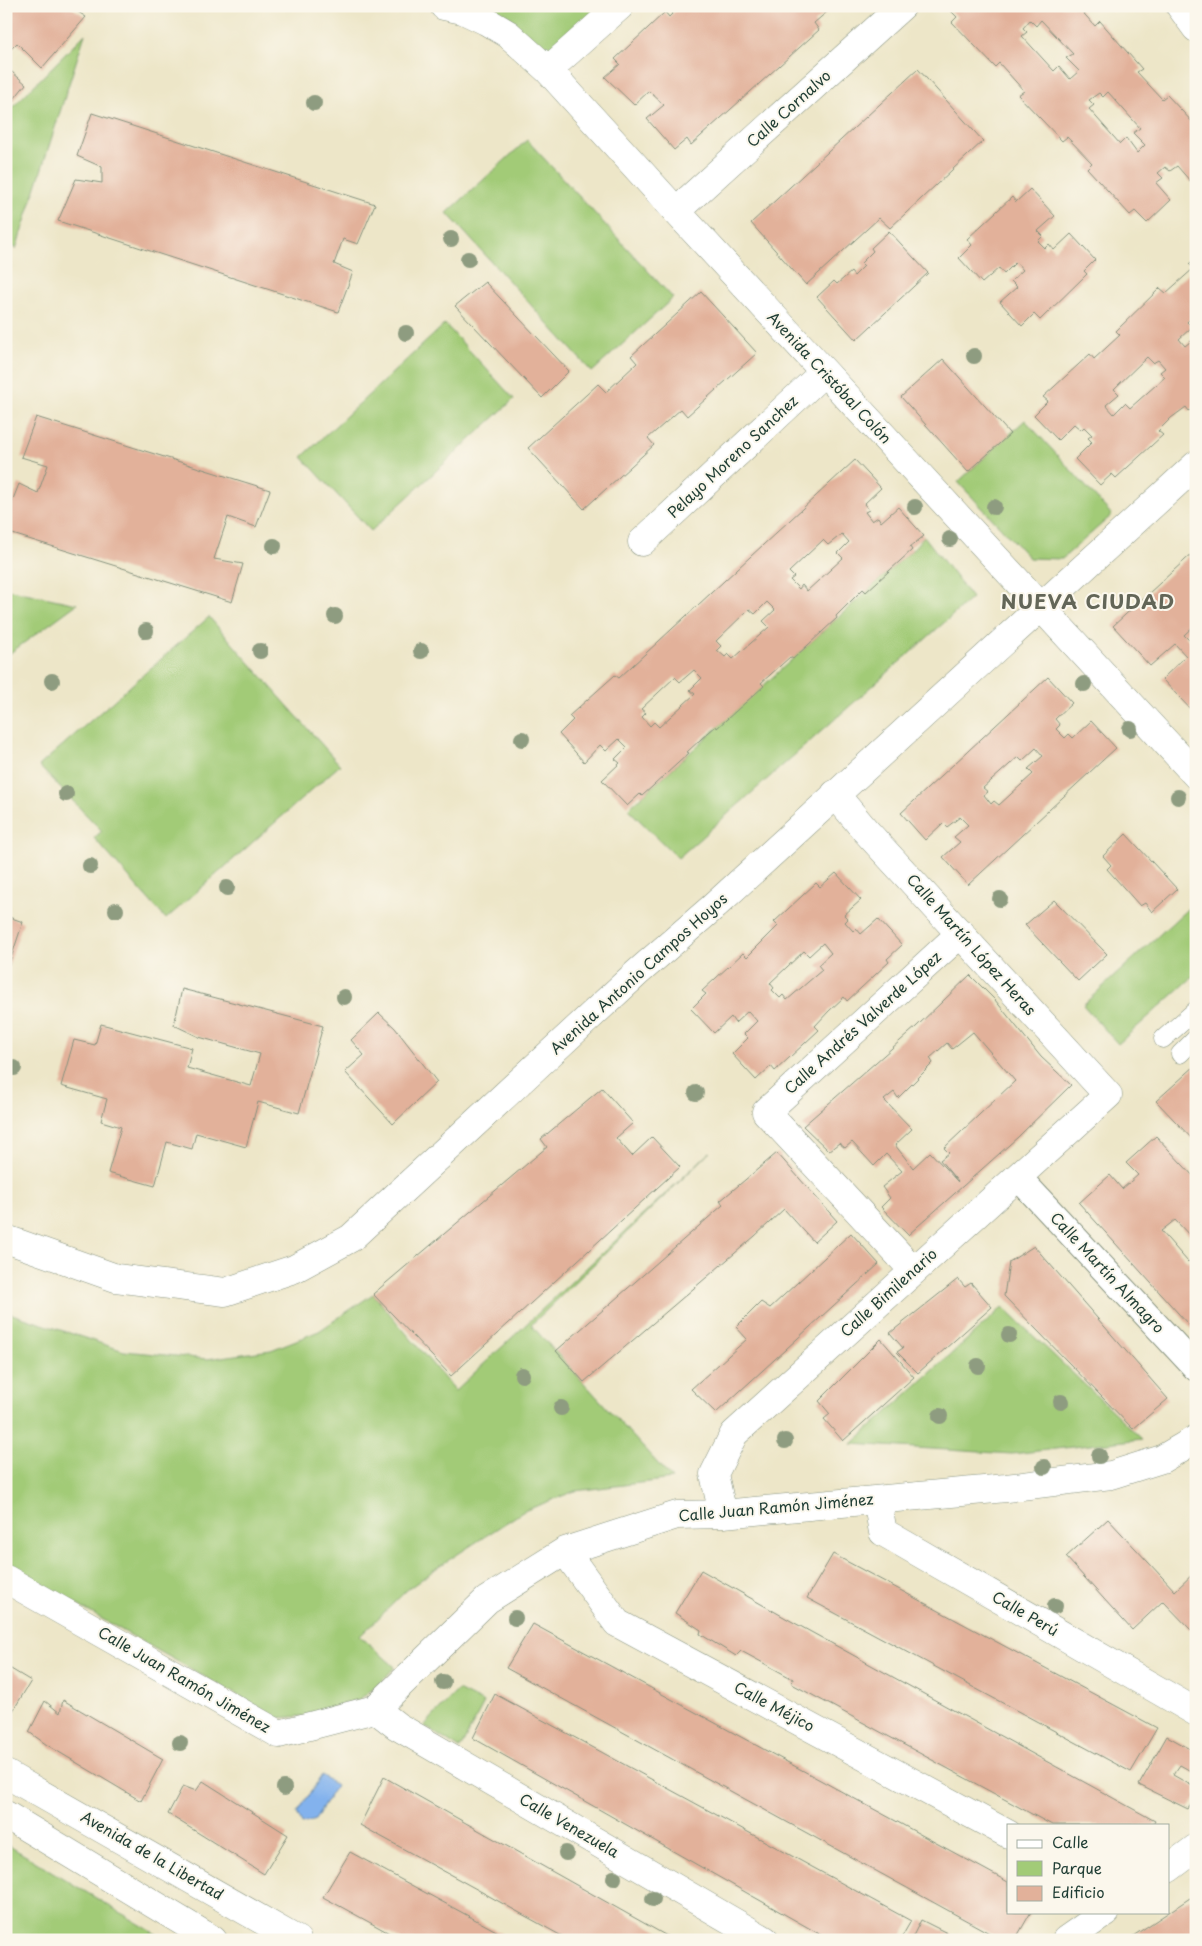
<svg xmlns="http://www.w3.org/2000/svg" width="1202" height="1946" font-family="'Playpen Sans',sans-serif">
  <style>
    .green { fill: #a2cb77; stroke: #608456 }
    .water { fill: #83b2ed; stroke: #517890 }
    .building { fill: #e2b19a; fill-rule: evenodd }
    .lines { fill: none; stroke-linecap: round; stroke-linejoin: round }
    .service-casing { stroke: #86927e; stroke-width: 19 }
    .pedestrian-casing { stroke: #86927e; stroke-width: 28 }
    .minor-casing { stroke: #86927e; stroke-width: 29 }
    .secondary-casing { stroke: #86927e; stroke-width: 29 }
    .service { stroke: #fff; stroke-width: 18 }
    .pedestrian { stroke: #fff; stroke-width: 26 }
    .minor { stroke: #fff; stroke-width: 28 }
    .secondary { stroke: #fff; stroke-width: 28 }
    .tree { fill: #8e9c80 }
    .labels { text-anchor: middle; stroke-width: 4; stroke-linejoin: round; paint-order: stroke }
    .street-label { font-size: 15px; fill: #1f3d34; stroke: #fbf7ec }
    .district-label { font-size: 20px; font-weight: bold; letter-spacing: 1px; fill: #636658; stroke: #fbf7ec }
  </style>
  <rect width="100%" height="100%" fill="#fbf7ec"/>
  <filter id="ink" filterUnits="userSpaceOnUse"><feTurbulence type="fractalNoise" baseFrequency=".02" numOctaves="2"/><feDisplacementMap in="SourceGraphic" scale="10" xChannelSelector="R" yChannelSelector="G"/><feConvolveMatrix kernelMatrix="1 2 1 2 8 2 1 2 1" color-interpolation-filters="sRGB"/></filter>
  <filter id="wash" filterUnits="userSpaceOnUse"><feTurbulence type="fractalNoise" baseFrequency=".0096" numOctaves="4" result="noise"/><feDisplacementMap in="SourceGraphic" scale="20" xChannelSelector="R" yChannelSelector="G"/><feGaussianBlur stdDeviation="1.12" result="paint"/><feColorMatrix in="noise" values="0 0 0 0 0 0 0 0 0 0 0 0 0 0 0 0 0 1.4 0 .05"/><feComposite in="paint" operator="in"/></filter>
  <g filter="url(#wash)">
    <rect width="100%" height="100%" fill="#ede6c8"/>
    <path class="green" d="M484 6H609L549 60Z
      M85 34 16 249 6 240V114Z
      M527 140 673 298 592 372 447 213Z
      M445 324 514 399 371 531 302 457Z
      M1025 420 1112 515 1062 559 1029 558 958 482Z
      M924 536 972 598 678 858 628 809 912 550Z
      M6 589 77 604 6 656Z
      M209 617 340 765 166 919 94 838 102 831 39 766Z
      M1196 901V974L1118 1044 1083 1005Z
      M710 1152 531 1325 672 1479 575 1491 524 1511 438 1567 407 1590 360 1636 395 1667 380 1683 360 1699 303 1716 278 1718 6 1565V1312L124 1351 207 1359 271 1350 319 1331 373 1294 455 1391Z
      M1003 1307 1142 1439 1012 1454 852 1444Z
      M458 1690 484 1703 460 1749 424 1726Z
      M6 1844 166 1940H6Z"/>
    <path class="water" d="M322 1775 336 1786 315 1820 302 1824 297 1813Z"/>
    <g id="blocks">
      <path class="building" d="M6 6H69L86 17 42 68 17 43 6 54Z
        M680 6H824L828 11 814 23 819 30 691 145 687 139 674 150 647 119 664 105 649 91 634 105 605 77 620 64 615 59 665 12 669 17Z
        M946 6H1077L1095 26 1100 21 1142 69 1137 72 1162 99 1167 95 1196 126V178L1191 182 1177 166 1170 171 1165 167 1158 173 1163 178 1156 183 1171 200 1147 223 1135 211 1130 215 1087 168 1092 163 1067 137 1062 141 1018 95 1024 91 999 63 995 67 952 22 957 17ZM1030 20 1036 26 1041 20 1073 54 1066 58 1079 71 1070 79 1059 66 1054 71 1022 36 1027 32 1023 28ZM1108 92 1140 128 1133 133 1145 145 1137 153 1126 138 1120 144 1089 109 1094 105 1089 100 1099 93 1103 97Z
        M6 67 26 84 6 109Z
        M918 69 983 141 890 228 879 218 806 285 751 223Z
        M92 113 375 204 358 244 343 239 334 264 353 272 338 312 58 221 76 179 102 183V167L77 156Z
        M1030 189 1055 216 1038 231 1043 236 1038 241 1045 248 1049 244 1054 250 1071 234 1095 260 1084 271 1087 274 1040 320 1034 314 1022 326 1000 302 1017 287 1011 281 1023 270 1016 262 1004 274 999 268 982 283 959 258 972 245 967 239 1012 197 1016 202Z
        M889 231 928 273 856 340 817 297 834 281 837 284 851 272 854 276 864 266 861 263 873 251 871 248Z
        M1196 257V313L1187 322 1192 327 1179 339 1185 346 1196 337V405L1189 411 1186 407 1171 418 1158 431 1163 435 1116 478 1112 474 1100 485 1075 459 1092 442 1088 438 1092 435 1084 427 1081 430 1074 424 1058 440 1034 415 1048 401 1043 397 1090 354 1094 359 1120 335 1116 331 1160 288 1166 293 1194 268 1189 264ZM1147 357 1153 363 1158 360 1165 368 1160 372 1165 377 1130 408 1125 403 1114 414 1106 405 1119 394 1114 389Z
        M485 282 569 371 542 398 455 306Z
        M701 292 757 353 687 416 681 409 648 438 654 445 584 509 528 448 598 384 606 392 637 363 631 356Z
        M943 359 1010 434 968 472 901 397Z
        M36 417 270 490 256 527 228 517 214 559 243 564 232 602 6 532V517L19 484 38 493 48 465 21 457Z
        M855 460 881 488 864 504 869 510 865 512 872 521 878 517 881 522 898 507 924 536 910 547 912 550 866 592 863 589 836 616 837 618 793 659 790 657 761 683 764 686 717 728 716 726 701 739 687 752 689 753 642 796 640 794 627 806 602 780 620 763 615 759 627 747 619 739 606 751 600 745 584 762 559 734 573 720 569 716 615 675 619 678ZM842 534 849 542 838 553 843 558 807 591 802 585 799 589 790 580 794 577 789 572 823 540 828 545ZM767 602 775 610 763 621 769 627 733 659 728 654 725 657 717 650 721 646 716 641 749 609 755 614ZM694 670 702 678 690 690 695 694 659 727 654 722 650 726 642 717 646 713 641 709 675 677 680 682Z
        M1196 550V624L1184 635 1196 647V715L1162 679 1186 656 1175 644 1150 666 1113 626Z
        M1048 677 1072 703 1055 719 1060 725 1056 729 1065 738 1069 734 1073 738 1091 721 1116 748 968 885 943 857 960 842 954 837 968 825 960 817 947 827 943 823 925 840 901 813ZM1036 748 1043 756 1028 769 1033 774 999 805 994 801 991 804 984 795 988 792 983 788 1018 757 1022 761Z
        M1126 834 1177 889 1152 912 1145 903 1140 906 1107 869 1111 865 1103 856Z
        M836 873 861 900 844 915 848 919 845 922 853 931 856 928 861 934 878 919 902 945 887 959 889 962 847 1001 844 997 829 1011 815 1026 819 1030 775 1071 771 1066 756 1080 732 1054 748 1038 744 1034 757 1021 748 1011 735 1023 731 1017 714 1033 691 1009 706 994 702 991 743 953 747 957 778 926 774 922 816 883 820 887ZM823 943 831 953 818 965 822 970 787 1000 783 995 780 998 772 990 774 988 770 983 804 951 809 956Z
        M1054 900 1107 954 1078 981 1025 925Z
        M6 916 23 922 7 970H6Z
        M970 975 995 1000 1041 1057 1071 1085 1018 1137 908 1235 881 1207 890 1198 882 1187 902 1171 886 1154 874 1166 852 1142 845 1148 839 1143 829 1151 803 1126 916 1027ZM973 1032 1015 1081 944 1148 949 1153 940 1160 958 1182 930 1152 913 1168 895 1145 912 1129 884 1100 894 1092 898 1098 933 1063 930 1058 947 1043 952 1049Z
        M182 989 323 1026 299 1113 258 1102 246 1147 196 1133 192 1149 167 1142 155 1186 108 1173 121 1127 101 1121 107 1099 61 1086 74 1040 95 1045 101 1024 192 1048 187 1068 251 1086 260 1054 199 1037 174 1025Z
        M379 1013 395 1028 437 1082 393 1124 345 1072 364 1055 351 1040Z
        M1196 1065V1143L1156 1101Z
        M602 1088 633 1123 616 1138 632 1156 652 1137 680 1167 451 1376 373 1294 547 1147 541 1139Z
        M1156 1136 1196 1179V1242L1175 1220 1161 1231 1188 1262 1196 1255V1333L1079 1203 1110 1175 1122 1189 1138 1175 1126 1163Z
        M777 1153 837 1221 814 1242 784 1209 755 1236 584 1382 556 1351 723 1205 720 1201Z
        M851 1233 879 1264 716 1413 691 1389 747 1339 736 1327 761 1302 770 1308Z
        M1034 1246 1168 1399 1133 1429 1004 1296 1009 1262Z
        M958 1279 965 1287 971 1283 992 1307 918 1373 897 1352 903 1348 890 1333Z
        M881 1339 914 1377 843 1441 824 1419 830 1414 819 1401Z
        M1108 1519 1175 1591 1196 1571V1626L1191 1630 1163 1601 1132 1630 1066 1557Z
        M833 1554 1157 1728 1131 1772 807 1598Z
        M701 1570 791 1621 1155 1821 1153 1825H1052L792 1684 793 1679 741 1651 736 1656 700 1634 701 1630 675 1613Z
        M533 1624 1008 1882V1912H1031L1015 1940H1002L506 1668Z
        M6 1666 31 1681 8 1719 6 1718Z
        M495 1694 911 1921 900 1940H830L473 1738Z
        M63 1700 163 1759 141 1801 47 1745 29 1732 45 1701 60 1713Z
        M1167 1736 1196 1752V1774L1180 1765 1173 1775 1196 1788V1797L1188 1809 1139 1785Z
        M384 1777 674 1940H569L360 1825Z
        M203 1781 288 1835 264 1874 168 1814 183 1786 196 1791Z
        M350 1852 513 1940H402L323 1897Z
        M1190 1898 1196 1903V1940H1127Z
        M921 1920 961 1940H911Z"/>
    </g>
  </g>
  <g filter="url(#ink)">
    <use href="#blocks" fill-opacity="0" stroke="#86927e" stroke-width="1"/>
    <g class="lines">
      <defs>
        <path id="service" d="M1163 1039 1196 1010
          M1180 1054 1196 1038"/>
        <path id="pedestrian" d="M1018 1177 1196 1368"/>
        <path id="minor" d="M444 6 463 10 486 21 508 34 548 70 676 211 1196 775
          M1180 6 1196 28
          M548 70 620 6
          M676 211 902 6
          M642 542 824 372
          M6 1239 116 1278 225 1292 294 1269 351 1238 637 973 712 908 1196 465
          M914 1271 766 1112 961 933
          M877 1500 883 1532 1196 1712
          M723 1514 714 1474 734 1434 1108 1095 865 830 835 794
          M565 1551 617 1623 1008 1834
          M6 1579 279 1734 375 1709 487 1600 565 1551 677 1515 723 1514 765 1510 1006 1488 1111 1475 1162 1459 1196 1439
          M375 1709 397 1726 765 1940
          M1168 1869 1196 1848
          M1066 1940 1106 1912"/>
        <path id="secondary" d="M6 1774 297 1940
          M6 1815 213 1940"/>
      </defs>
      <use href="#service" class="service-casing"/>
      <use href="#pedestrian" class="pedestrian-casing"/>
      <use href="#minor" class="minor-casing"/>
      <use href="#secondary" class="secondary-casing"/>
      <use href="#service" class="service"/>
      <use href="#pedestrian" class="pedestrian"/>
      <use href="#minor" class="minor"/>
      <use href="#secondary" class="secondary"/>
    </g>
    <g class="tree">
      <circle cx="314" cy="103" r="8"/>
      <circle cx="451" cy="239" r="8"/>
      <circle cx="468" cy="259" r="8"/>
      <circle cx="406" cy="333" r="8"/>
      <circle cx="974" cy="356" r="8"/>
      <circle cx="915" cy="507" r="8"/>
      <circle cx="994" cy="507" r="8"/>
      <circle cx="950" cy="539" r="8"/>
      <circle cx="274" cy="546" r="8"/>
      <circle cx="335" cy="616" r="8"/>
      <circle cx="146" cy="631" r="8"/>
      <circle cx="260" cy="651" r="8"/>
      <circle cx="421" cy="651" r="8"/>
      <circle cx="52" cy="681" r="8"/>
      <circle cx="1084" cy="684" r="8"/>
      <circle cx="1130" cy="729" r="8"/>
      <circle cx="522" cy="739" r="8"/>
      <circle cx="66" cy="794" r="8"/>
      <circle cx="1178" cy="797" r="8"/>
      <circle cx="90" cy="866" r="8"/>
      <circle cx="227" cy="888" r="8"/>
      <circle cx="1000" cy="899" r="8"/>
      <circle cx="116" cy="910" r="8"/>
      <circle cx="344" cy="997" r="8"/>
      <circle cx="14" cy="1068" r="8"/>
      <circle cx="696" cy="1093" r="8"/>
      <circle cx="1009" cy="1335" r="8"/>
      <circle cx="978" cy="1366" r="8"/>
      <circle cx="522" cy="1375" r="8"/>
      <circle cx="1061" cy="1402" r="8"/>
      <circle cx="561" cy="1408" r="8"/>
      <circle cx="940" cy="1416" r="8"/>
      <circle cx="785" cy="1441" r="8"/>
      <circle cx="1099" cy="1456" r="8"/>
      <circle cx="1044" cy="1467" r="8"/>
      <circle cx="1055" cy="1606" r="8"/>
      <circle cx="515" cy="1618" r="8"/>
      <circle cx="443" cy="1682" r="8"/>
      <circle cx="180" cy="1743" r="8"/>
      <circle cx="284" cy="1788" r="8"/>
      <circle cx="566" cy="1853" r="8"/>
      <circle cx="614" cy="1878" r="8"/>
      <circle cx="653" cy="1899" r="8"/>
    </g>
  </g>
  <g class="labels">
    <g class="street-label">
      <text transform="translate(789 109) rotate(-42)" y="5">Calle Cornalvo</text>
      <text transform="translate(829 378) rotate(47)" y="5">Avenida Cristóbal Colón</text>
      <text transform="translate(733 457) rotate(-43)" y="5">Pelayo Moreno Sanchez</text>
      <text transform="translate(971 945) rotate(48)" y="5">Calle Martín López Heras</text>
      <text transform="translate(639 974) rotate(-42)" y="5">Avenida Antonio Campos Hoyos</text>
      <text transform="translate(863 1023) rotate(-42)" y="5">Calle Andrés Valverde López</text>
      <text transform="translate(1107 1273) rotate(47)" y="5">Calle Martín Almagro</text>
      <text transform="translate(889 1293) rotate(-42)" y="5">Calle Bimilenario</text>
      <text transform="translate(776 1508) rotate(-5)" y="5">Calle Juan Ramón Jiménez</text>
      <text transform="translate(1025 1614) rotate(30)" y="5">Calle Perú</text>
      <text transform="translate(184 1680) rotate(30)" y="5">Calle Juan Ramón Jiménez</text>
      <text transform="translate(774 1707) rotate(28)" y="5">Calle Méjico</text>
      <text transform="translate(569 1826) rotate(30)" y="5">Calle Venezuela</text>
      <text transform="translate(152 1856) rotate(30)" y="5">Avenida de la Libertad</text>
    </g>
    <g class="district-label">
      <text x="1088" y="609">NUEVA CIUDAD</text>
    </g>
  </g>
  <rect width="1202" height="1946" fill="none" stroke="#fbf7ec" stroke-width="25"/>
  <rect x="1007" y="1824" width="162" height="90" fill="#fbf7ec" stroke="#a3ada2"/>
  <rect x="1017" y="1840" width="25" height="8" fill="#ffffff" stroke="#a3ada2"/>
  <text x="1052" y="1848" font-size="15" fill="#1f3d34">Calle</text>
  <rect x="1017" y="1861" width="25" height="15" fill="#a2cb77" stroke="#a3ada2"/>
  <text x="1052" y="1874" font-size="15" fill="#1f3d34">Parque</text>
  <rect x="1017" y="1886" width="25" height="15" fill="#e2b19a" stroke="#a3ada2"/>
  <text x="1052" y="1898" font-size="15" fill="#1f3d34">Edificio</text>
</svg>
